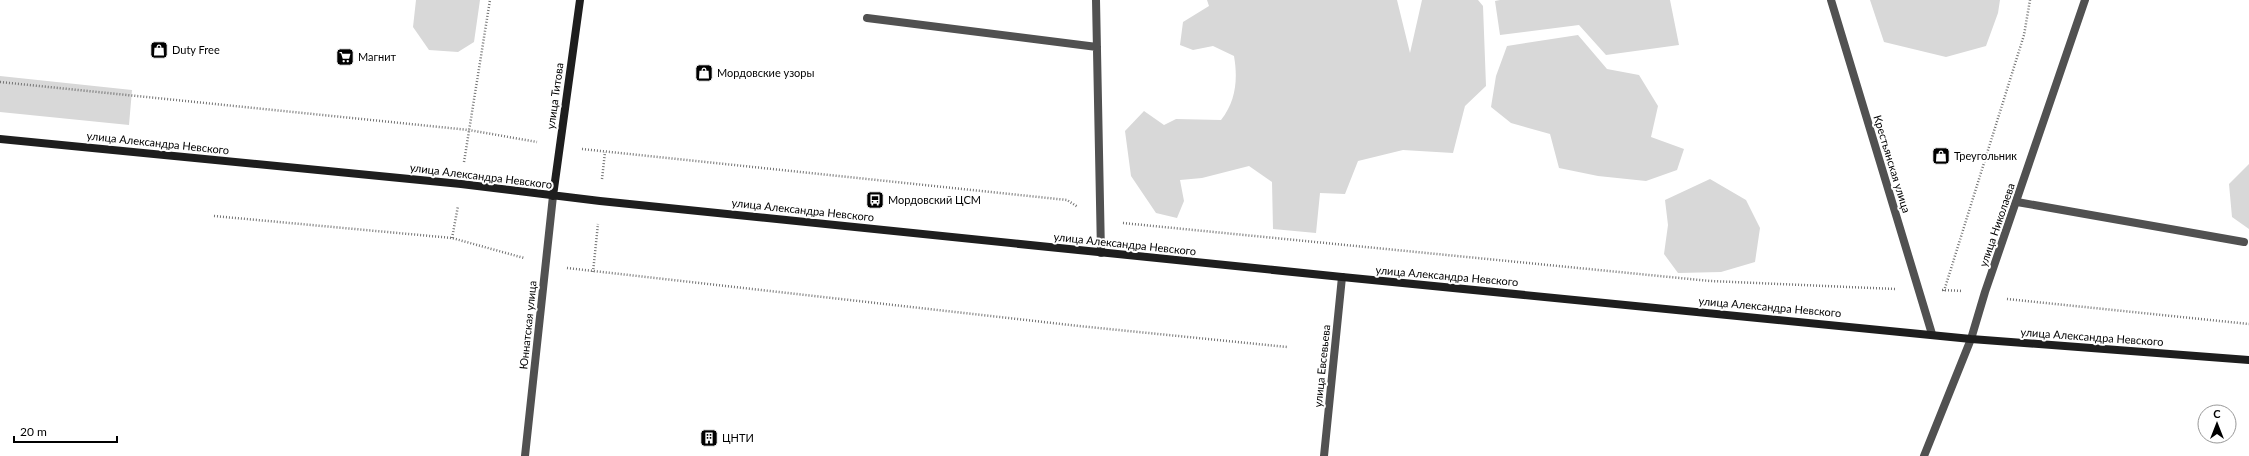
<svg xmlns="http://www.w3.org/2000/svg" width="2249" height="456" font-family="Lato,sans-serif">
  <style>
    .green { fill: #d8d8d8 }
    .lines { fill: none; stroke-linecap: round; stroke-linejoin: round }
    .path { stroke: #737373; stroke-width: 2.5; stroke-dasharray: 1 2; stroke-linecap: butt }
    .lane { stroke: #515151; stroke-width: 8 }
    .street { stroke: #515151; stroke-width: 8 }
    .secondary { stroke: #1e1e1e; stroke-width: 8 }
    .labels { text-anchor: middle; stroke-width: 4; stroke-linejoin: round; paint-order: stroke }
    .poi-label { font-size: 11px; fill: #000; stroke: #fff; text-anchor: start }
    .street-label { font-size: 11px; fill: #000; stroke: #fff }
  </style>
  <rect width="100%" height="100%" fill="#fff"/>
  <path class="green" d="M416 0H480L474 42 458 52 429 50 413 27Z
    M1207 0H1397L1410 53 1422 0H1478L1483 6 1486 86 1465 106 1453 153 1403 150 1358 161 1345 194 1320 193 1316 233 1273 229 1272 182 1249 166 1202 178 1180 180 1184 201 1177 218 1156 213 1131 176 1125 131 1144 111 1164 125 1176 119 1221 120C1236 101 1238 79 1234 56L1213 46 1193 50 1180 45 1183 22 1209 6Z
    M1500 0H1670L1679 45 1606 55 1579 25 1500 35 1495 1Z
    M1870 0H2000L1998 13 1986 46 1946 57 1884 42Z
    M1578 35 1607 69 1639 75 1658 106 1651 137 1684 149 1677 170 1646 181 1598 176 1559 168 1550 134 1511 123 1491 107 1496 76 1507 46Z
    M0 76 132 90 129 125 0 112Z
    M2249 164V229L2232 217 2229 184Z
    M1710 179 1746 200 1760 228 1755 262 1721 272 1678 273 1664 254 1668 225 1665 200Z"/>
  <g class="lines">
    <path class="path" d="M0 82 469 130 537 142
      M582 149 1067 200 1078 207
      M464 162 490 0
      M602 179 605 152
      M214 216 452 238 524 258
      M1123 223 1710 281 1895 289
      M452 238 458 206
      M567 268 1079 326 1287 347
      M593 272 598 224
      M1942 290 1963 291
      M1944 291 2024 35 2030 0
      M2007 299 2249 324"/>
    <path class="lane" d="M1096 0 1101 253
      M867 18 1097 47
      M2017 202 2244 242"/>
    <path class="street" d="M1831 0 1932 334
      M525 456 553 196
      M1324 456 1342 277
      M1924 456 1971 339 1985 292 2085 0"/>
    <path class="secondary" d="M0 139 461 184 600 201 1342 277 1971 339 2249 360
      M553 196 580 0"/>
  </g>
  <defs>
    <symbol id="shop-square" viewBox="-11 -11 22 22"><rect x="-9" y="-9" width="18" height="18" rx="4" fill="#000" stroke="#fff"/><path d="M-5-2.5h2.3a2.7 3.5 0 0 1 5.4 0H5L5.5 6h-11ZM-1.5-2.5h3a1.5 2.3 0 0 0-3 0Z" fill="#fff"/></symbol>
    <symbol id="supermarket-square" viewBox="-11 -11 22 22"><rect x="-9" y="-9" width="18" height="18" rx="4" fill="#000" stroke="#fff"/><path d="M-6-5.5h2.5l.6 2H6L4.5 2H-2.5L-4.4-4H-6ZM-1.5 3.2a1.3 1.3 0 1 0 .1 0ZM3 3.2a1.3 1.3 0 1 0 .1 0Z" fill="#fff"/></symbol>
    <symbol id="bus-square" viewBox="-11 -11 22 22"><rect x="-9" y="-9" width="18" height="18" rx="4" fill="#000" stroke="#fff"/><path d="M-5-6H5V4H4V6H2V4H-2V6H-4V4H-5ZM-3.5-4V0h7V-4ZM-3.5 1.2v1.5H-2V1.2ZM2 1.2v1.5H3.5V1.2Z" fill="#fff"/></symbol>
    <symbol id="building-square" viewBox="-11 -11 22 22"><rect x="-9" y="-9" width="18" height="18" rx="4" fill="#000" stroke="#fff"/><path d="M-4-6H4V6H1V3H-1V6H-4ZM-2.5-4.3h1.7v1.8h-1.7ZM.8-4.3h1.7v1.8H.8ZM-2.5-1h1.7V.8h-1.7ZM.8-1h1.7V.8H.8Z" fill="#fff"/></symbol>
  </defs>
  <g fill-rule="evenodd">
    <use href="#shop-square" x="149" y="40" width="20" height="20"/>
    <use href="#supermarket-square" x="335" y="47" width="20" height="20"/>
    <use href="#shop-square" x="694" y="63" width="20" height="20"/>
    <use href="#shop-square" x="1931" y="146" width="20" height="20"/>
    <use href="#bus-square" x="865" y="190" width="20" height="20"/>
    <use href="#building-square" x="699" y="428" width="20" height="20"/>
  </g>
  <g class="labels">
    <g class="poi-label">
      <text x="172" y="54">Duty Free</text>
      <text x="358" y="61">Магнит</text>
      <text x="717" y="77">Мордовские узоры</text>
      <text x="1954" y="160">Треугольник</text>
      <text x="888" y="204">Мордовский ЦСМ</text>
      <text x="722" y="442">ЦНТИ</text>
    </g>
    <g class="street-label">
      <text transform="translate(555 96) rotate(-82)" y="4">улица Титова</text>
      <text transform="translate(158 143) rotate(6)" y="4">улица Александра Невского</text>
      <text transform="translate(1892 164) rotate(73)" y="4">Крестьянская улица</text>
      <text transform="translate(481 176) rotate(7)" y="4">улица Александра Невского</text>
      <text transform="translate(803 210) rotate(6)" y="4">улица Александра Невского</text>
      <text transform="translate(1997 225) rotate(-71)" y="4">улица Николаева</text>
      <text transform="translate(1125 244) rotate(6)" y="4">улица Александра Невского</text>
      <text transform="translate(1447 276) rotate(5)" y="4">улица Александра Невского</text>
      <text transform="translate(1770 307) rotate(5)" y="4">улица Александра Невского</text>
      <text transform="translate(528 325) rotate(-84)" y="4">Юннатская улица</text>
      <text transform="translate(2092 337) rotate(4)" y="4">улица Александра Невского</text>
      <text transform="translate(1322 366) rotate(-84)" y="4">улица Евсевьева</text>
    </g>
  </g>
  <g transform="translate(2217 424)"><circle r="19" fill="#ffffff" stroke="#999999"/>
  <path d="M0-3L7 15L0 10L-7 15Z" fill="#000000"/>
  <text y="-6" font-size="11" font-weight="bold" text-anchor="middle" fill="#000000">С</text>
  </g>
  <path d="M14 436v6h103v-6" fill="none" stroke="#000000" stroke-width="2"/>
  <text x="20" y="436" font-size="12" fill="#000000" stroke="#ffffff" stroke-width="3" paint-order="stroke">20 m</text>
</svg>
